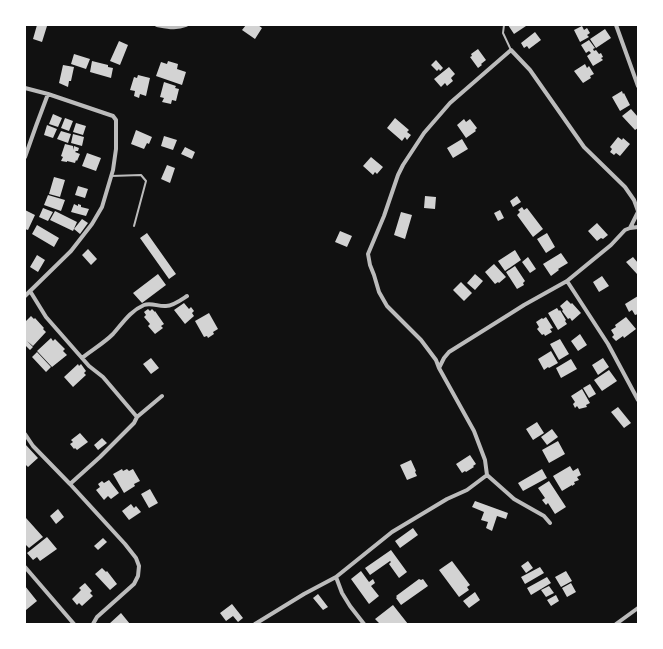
<svg xmlns="http://www.w3.org/2000/svg" width="663" height="649" font-family="'PT Sans Narrow',sans-serif">
  <style>
    .building { fill: #d3d3d3 }
    .lines { fill: none; stroke-linecap: round; stroke-linejoin: round }
    .service { stroke: #bcbcbc; stroke-width: 2 }
    .minor { stroke: #bcbcbc; stroke-width: 4 }
  </style>
  <rect width="100%" height="100%" fill="#111"/>
  <path class="building" d="M37 25 47 26 42 42 33 39Z
    M246 25H258L262 28 255 39 242 30Z
    M508 25H525L526 26 514 34Z
    M582 26 584 30 587 28 590 33 587 35 589 37 580 42 574 30Z
    M605 29 611 38 596 48 590 39Z
    M535 32 541 40 529 49 527 46 524 48 521 43Z
    M589 40 595 48 593 49 594 51 596 50 599 54 601 53 603 57 601 58 603 60 593 66 587 56 591 53 589 51 586 53 581 45Z
    M119 41 128 45 120 65 110 61Z
    M478 49 486 60 481 64 482 65 478 68 470 57 472 56 471 54Z
    M74 54 90 59 86 69 71 64Z
    M436 60 443 68 440 71 439 69 437 71 431 65Z
    M92 61 108 65V67L113 68 111 78 90 72Z
    M168 61 178 64 177 69 186 72 182 85 156 76 161 62 167 64Z
    M585 64 587 68 589 66 594 74 590 76 591 78 583 83 574 71Z
    M63 65 74 67 71 81H69L68 87 59 83Z
    M449 67 455 74 451 78 453 81 447 86 445 83 441 87 434 79Z
    M138 75 150 78 146 96 140 94 139 98 134 96 135 91 130 90 134 77 137 78Z
    M164 82 176 86 175 88 179 89 176 101 172 100 171 104 162 102 164 98 160 97Z
    M622 91 623 94 624 93 630 105 620 111 612 97Z
    M631 109 638 117V128L635 130 622 116Z
    M53 114 62 118 58 127 49 124Z
    M65 118 73 121 69 131 61 128Z
    M395 118 409 130 407 132 411 135 407 140 405 137 402 141 387 128Z
    M464 119 466 122 470 119 477 128 475 130 476 131 466 138 457 125Z
    M76 123 86 126 83 135 73 132Z
    M47 125 57 129 53 138 44 135Z
    M136 130 152 137 149 144 147 143 144 149 131 144Z
    M61 131 71 134 68 143 57 139Z
    M73 134 84 137 82 146 71 143Z
    M164 136 177 140 173 150 161 146Z
    M618 137 622 140 623 138 630 144 620 156 616 153 614 155 610 152 612 149 610 147Z
    M462 139 468 149 453 158 447 148Z
    M65 144 73 146V150L74 146 79 148 78 151H76L75 152 80 154 77 161 76 160 75 163 67 161V162L61 161 63 157 61 156Z
    M185 147 195 152 192 159 181 154Z
    M87 153 101 158 96 171 82 166Z
    M371 157 383 167 377 174 375 172 373 175 363 166Z
    M167 165 175 168 170 183 161 179Z
    M54 177 65 180 60 197 49 194Z
    M78 186 88 189 85 198 75 195Z
    M48 195 65 200 61 211 44 205Z
    M425 196 436 197 435 209 424 208Z
    M517 196 521 202 513 207 510 201Z
    M74 204 78 206V204L81 205V207L89 209 86 216 71 212Z
    M522 207 524 210 527 208 543 229 533 237 517 215 520 212 518 210Z
    M43 208 53 212 48 221 39 217Z
    M25 210 35 215 28 230 25 229Z
    M500 210 504 218 498 221 494 213Z
    M55 211 77 222 73 231 50 220Z
    M401 212 412 215 405 239 394 235Z
    M82 219 88 223 80 234 74 229Z
    M597 223 608 235 603 239 601 238 597 241 588 231Z
    M37 225 59 238 54 247 32 234Z
    M340 231 352 236 347 247 335 242Z
    M147 233 176 274 169 279 140 238Z
    M547 233 555 247 546 253 537 239Z
    M88 249 97 259 91 265 82 255Z
    M515 250 521 260 505 271 498 261Z
    M561 253 568 263 558 269 559 270 551 276 543 264Z
    M37 255 45 260 38 272 30 267Z
    M528 257 536 269 530 273 522 262Z
    M633 257 638 263V273L637 274 626 262Z
    M494 264 506 277 499 283 498 282 495 284 485 272Z
    M515 266 525 281 523 283 524 285 517 289 506 272Z
    M158 274 166 285 142 303 133 293Z
    M475 274 483 281 475 290 467 283Z
    M602 276 609 286 599 292 593 282Z
    M461 282 472 293 464 301 453 290Z
    M638 296V314L635 315 632 310 629 312 625 304Z
    M567 300 571 304 572 303 581 313 572 321 570 318 568 319 562 311 563 310 560 306Z
    M184 303 189 309 191 307 194 311 192 313 194 316 185 324 174 310Z
    M557 308 559 311 560 310 566 320 565 321 567 324 558 330 548 313Z
    M148 309 150 311 152 309 155 312V311L164 324 161 326 163 328 155 334 148 326 150 324 144 317 146 315 144 312Z
    M209 313 218 329 213 332 214 334 208 338 207 336 204 337 195 321Z
    M31 316 34 319 35 318 44 328 43 329 46 332 33 346 27 341 33 347 30 350 25 345V322Z
    M546 317 553 328 550 329 552 332 545 336 544 334 542 335 537 329 539 327 536 322 542 318 543 319Z
    M626 317 636 329 624 338 623 336 616 341 612 337 614 335 611 330 616 327 615 325Z
    M580 334 587 345 578 351 571 341Z
    M51 338 53 341 55 339 65 349 63 351 67 355 52 367 37 351Z
    M560 339 569 354 559 360 550 344Z
    M551 351 558 363 549 368 548 367 544 370 538 359Z
    M37 352 51 367 46 372 32 357Z
    M151 358 159 368 151 374 143 364Z
    M603 358 609 367 598 375 592 365Z
    M571 359 577 369 561 378 556 368Z
    M78 364 79 366 81 364 86 371 84 373 86 375 73 387 64 377Z
    M609 370 617 381 602 391 594 380Z
    M590 384 596 394 589 398 583 388Z
    M582 389 590 403 586 405 587 407 579 409 577 406 575 408 573 404 575 402 571 396Z
    M618 407 631 423 624 428 611 412Z
    M537 422 544 433 533 440 526 429Z
    M552 429 558 437 547 445 541 437Z
    M80 433 88 442 77 450 75 448 74 449 70 444 73 442 71 440Z
    M102 438 107 443 98 450 94 445Z
    M558 441 565 454 549 463 542 450Z
    M25 444 38 458 28 467 25 464Z
    M470 455 476 464 473 466 474 467 466 472 465 471 462 473 456 464Z
    M411 460 416 471 415 472 417 476 407 480 400 465Z
    M570 466 573 471 578 468 581 475 577 477 579 480 574 482 575 484 572 486V485L562 491 553 476Z
    M122 469 123 471 127 469 129 471 133 469 140 481 134 484 135 486 124 493 113 474Z
    M542 469 547 478 523 491 518 483Z
    M109 480 119 493 111 499 108 496 104 500 96 490 100 487 98 484 102 481 104 483Z
    M549 481 566 507 555 514 548 503 546 505 542 500 545 498 538 488Z
    M150 489 158 503 149 508 141 494Z
    M475 501 508 513 506 519 497 516 492 531 486 528 488 522 481 520 484 512 472 507Z
    M131 504 134 508 136 506 141 512 129 520 122 511Z
    M58 509 64 517 56 524 50 516Z
    M26 518 43 537 29 548 25 544V519Z
    M413 528 418 535 400 548 395 541Z
    M47 537 57 549 40 561 37 557 33 560 27 553Z
    M103 538 107 542 98 550 94 546Z
    M391 550 407 572 399 578 389 564 391 562 390 561 370 575 365 568Z
    M452 561 470 585 467 587 469 590 459 597 439 570Z
    M528 561 533 568 526 573 521 566Z
    M540 567 544 573 525 584 521 577Z
    M102 568 106 572 107 571 117 584 110 590 95 574Z
    M361 571 369 582 373 579 375 583 371 586 379 596 369 604 351 579Z
    M566 571 572 581 561 587 555 577Z
    M547 577 551 583 531 595 527 588Z
    M419 579 421 580 423 579 428 586 401 605 396 598 397 597 396 596Z
    M85 583 92 591 90 593 93 596 82 606 79 603 77 605 72 599 81 590 79 588Z
    M571 583 576 592 567 597 562 588Z
    M25 586 37 601 26 610 25 608Z
    M549 586 554 593 546 597 541 590Z
    M475 592 480 600 469 608 463 601Z
    M318 594 328 607 323 610 313 598Z
    M556 595 559 601 551 606 547 600Z
    M232 604 243 618 238 622 233 616 226 621 220 613Z
    M393 605 408 624H380L375 619Z
    M121 613 130 624H109Z"/>
  <g class="lines">
    <path class="service" d="M504 25 503 33 511 50
      M111 176 141 175 146 181 134 226"/>
    <path class="minor" d="M157 25C168 27 176 29 186 25
      M616 25 638 86
      M25 88 48 94 113 116 116 120V149L113 170 102 207 92 224 71 251 25 296
      M25 157 36 126 48 94
      M630 228 638 212
      M567 281 608 344 638 400
      M30 291 46 317 89 366 103 377 137 417
      M82 358C92 350 104 343 113 334 122 324 130 311 144 305 151 302 159 307 166 306 173 306 181 300 187 296
      M439 368 436 360 421 340 387 306 379 292 374 275 370 265 368 254 384 216 398 175 403 165 424 133 450 103 511 50 530 70 584 147 625 187 634 200 638 211
      M25 434 33 446 70 484 125 544 136 558 139 566 138 576 134 584 97 617 93 624
      M487 475 514 499 544 516 550 523
      M70 484 100 457 134 423 137 417 162 396
      M25 567 74 624
      M255 624 304 594 336 577
      M364 624 350 606 342 593 336 577 392 532 447 499 467 490 487 475 485 460 474 431 439 368 444 358 449 352 524 305 567 281 611 245 625 230 630 228 638 227
      M616 624 638 608"/>
  </g>
  <rect width="663" height="649" fill="none" stroke="#ffffff" stroke-width="52"/>
</svg>
